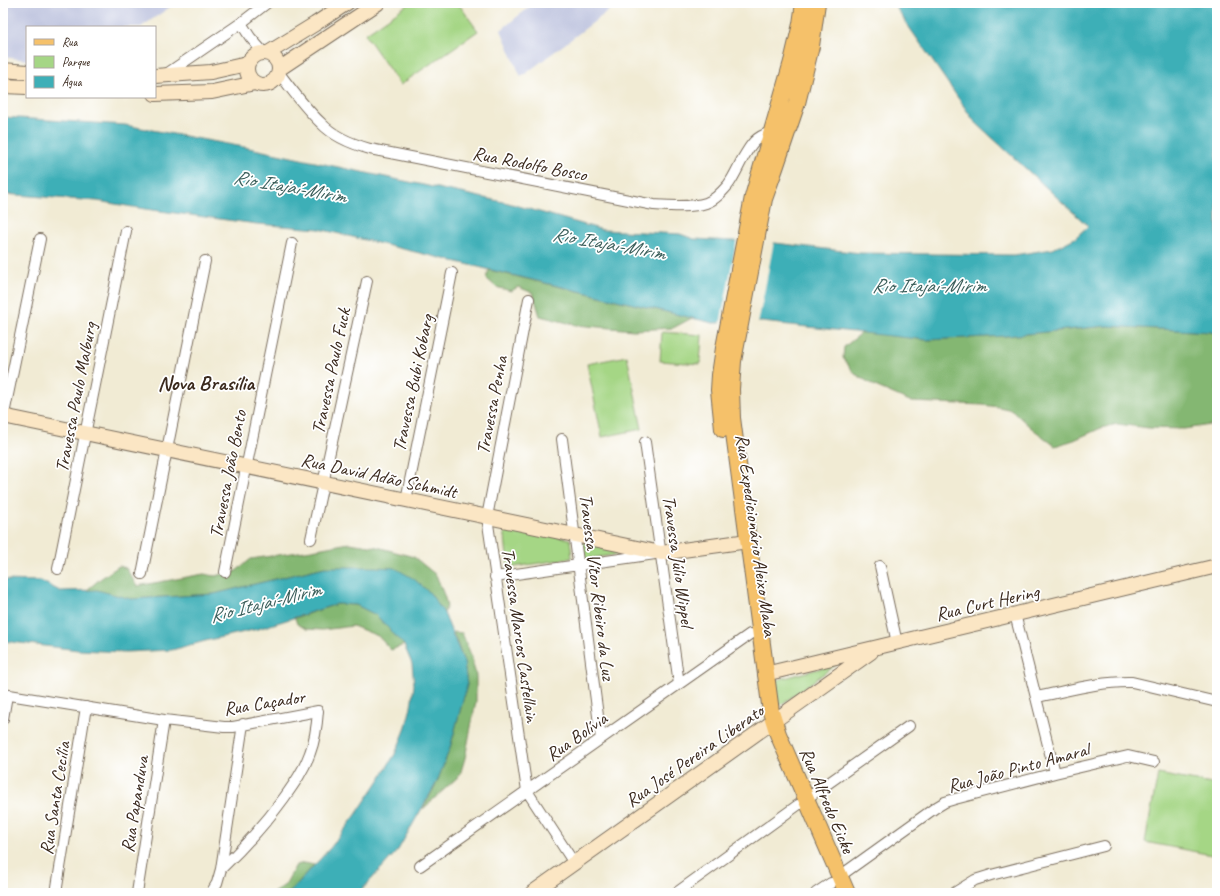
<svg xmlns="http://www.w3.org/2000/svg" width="1220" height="896" font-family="Caveat,sans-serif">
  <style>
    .industrial { fill: #bdc3de }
    .green { fill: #a5d685; stroke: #708052 }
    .forest { fill: #84b772; stroke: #607048 }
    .water { fill: #3eafb7; stroke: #3c6c6a }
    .pier { fill: #f1ebd4 }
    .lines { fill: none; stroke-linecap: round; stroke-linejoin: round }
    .minor-casing { stroke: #7b6e5e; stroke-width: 12 }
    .secondary-casing { stroke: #7b6e5e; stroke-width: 16 }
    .primary-casing { stroke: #7b6e5e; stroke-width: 18 }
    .minor { stroke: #fff; stroke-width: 10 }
    .secondary { stroke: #fbe6c4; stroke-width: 14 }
    .primary { stroke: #f5c16b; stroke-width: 16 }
    .labels { text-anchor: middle; stroke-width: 3.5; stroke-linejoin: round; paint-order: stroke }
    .street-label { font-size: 19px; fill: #3b2a1e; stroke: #fff }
    .water-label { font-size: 20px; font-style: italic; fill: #3c5f5b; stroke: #fff }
    .quarter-label { font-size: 21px; font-weight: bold; fill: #3b2a1e; stroke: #fff }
  </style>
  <rect width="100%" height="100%" fill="#fff"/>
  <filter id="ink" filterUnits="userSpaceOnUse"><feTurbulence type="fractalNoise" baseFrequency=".025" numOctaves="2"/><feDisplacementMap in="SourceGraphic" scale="8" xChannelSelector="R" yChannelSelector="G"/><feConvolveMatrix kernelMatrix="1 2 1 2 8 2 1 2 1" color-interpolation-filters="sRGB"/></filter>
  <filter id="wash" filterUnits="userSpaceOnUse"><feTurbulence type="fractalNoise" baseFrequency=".012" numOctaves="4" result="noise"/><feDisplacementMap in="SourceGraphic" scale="16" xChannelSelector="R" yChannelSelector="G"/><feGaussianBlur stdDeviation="0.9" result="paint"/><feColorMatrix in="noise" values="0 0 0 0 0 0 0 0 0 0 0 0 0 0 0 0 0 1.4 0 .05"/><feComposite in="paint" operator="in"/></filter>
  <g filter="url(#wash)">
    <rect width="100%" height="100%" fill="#f1ebd4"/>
    <path class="industrial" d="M4 3H176L141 27H27V60L3 57V4Z
      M534 3H619L521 77 501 30Z"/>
    <path class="green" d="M410 3H458L478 31 400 85 365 34Z
      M662 332 702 335 700 364 660 361Z
      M627 356 642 429 602 437 587 364Z
      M504 526 570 539 572 558 508 568Z
      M583 542 636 552 585 559Z
      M837 664 778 707 773 681Z
      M1158 774 1217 785V856L1145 842Z"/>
    <path class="forest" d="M489 270 692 318 673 328 634 330 576 325 540 316 533 293 518 287 511 291 496 287 486 278Z
      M1107 326 1211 332 1217 334V424L1184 429 1149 428 1117 424 1101 428 1074 440 1055 446 1029 426 1012 410 999 407 983 405 912 402 875 386 855 374 843 358 844 347 863 332 927 340 1006 336Z
      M349 543 377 547 414 557 436 575 444 595 447 605 444 613 430 593 325 567 214 594 131 599 87 590 100 579 119 566 126 568 137 586 204 574 215 576 236 571 251 559 312 550Z
      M337 604 356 605 376 615 404 645 391 650 378 636 353 626 322 630 306 629 297 624 295 618Z
      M453 632 462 633 471 655 476 676V701L465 758 460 775 423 809 437 782 450 748 467 685 464 662Z
      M305 863 314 865 289 893H273L285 885 296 865Z"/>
    <path class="water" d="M893 3H1217V334L1211 332 1107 326 1006 336 927 340 762 322 713 323 319 229 257 224 145 209 97 201 3 194V117L125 125 249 148 508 203 603 230 680 234 694 239 775 243 860 253 1014 255 1053 249 1075 238 1088 226 974 121 909 27Z
      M325 567H375L395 568 414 579 430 593 444 613 464 662 467 685 450 748 437 782 398 850 359 893H289L331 847 355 816 379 780 395 754 405 730 411 707 414 685 412 664 404 645 376 615 356 605 337 604 258 629 209 640 172 650 125 652 78 650 3 641V580L41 581 60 591 97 590 131 599 214 594Z"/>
    <path class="pier" d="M737 239 774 241 758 324 720 325Z"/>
  </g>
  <g filter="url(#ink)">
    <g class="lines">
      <defs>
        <path id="minor" d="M263 52 250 37 241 23 267 3
          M279 73C292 90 305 108 321 123 334 137 352 144 370 149L654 205C669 206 691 208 706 203 715 200 722 192 728 185 734 177 738 167 743 158 751 144 755 137 771 132
          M165 75 241 23
          M529 299 487 517 527 791 574 863
          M3 419 40 239
          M562 439 601 739
          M645 442 679 684
          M406 500 452 273
          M311 539 367 281
          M880 566 897 643
          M58 569 126 231
          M225 572 292 243
          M142 574 205 261
          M495 577 655 554
          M1015 614 1055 773
          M3 694 164 720 224 727H233L318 711C317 725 315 740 310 753 304 770 294 784 284 798 265 824 244 847 221 869
          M1036 697C1067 691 1100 681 1132 682L1217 702
          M3 719 7 695
          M806 799 909 726
          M420 866 750 634
          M840 876 935 808 945 802 955 799 1055 773 1128 756 1154 762
          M56 893 86 707
          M137 893 164 720
          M211 893 217 883 221 869 243 724
          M676 893 798 805
          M816 893 831 883
          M954 893 975 880 991 875 1104 846"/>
        <path id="secondary" d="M247 69a16 16 0 1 1 32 0a16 16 0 1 1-32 0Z
          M268 53 315 24 347 3
          M279 69 378 3
          M3 70 27 72
          M155 76 211 72 247 64
          M3 86 27 87
          M155 94 212 92 255 83
          M3 416 661 553 748 541
          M765 674 1217 566
          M532 893 871 652"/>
        <path id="primary" d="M817 3 811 46 797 103 775 168 764 199 733 361 731 389 732 418 771 712 778 734 847 893
          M723 429 719 390 720 375 724 348 753 197 792 62 801 24 804 3"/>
      </defs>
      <use href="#minor" class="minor-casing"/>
      <use href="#secondary" class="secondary-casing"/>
      <use href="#primary" class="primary-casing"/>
      <use href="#minor" class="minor"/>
      <use href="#secondary" class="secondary"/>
      <use href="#primary" class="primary"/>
    </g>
  </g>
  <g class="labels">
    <g class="street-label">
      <text transform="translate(530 163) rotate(11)" y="7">Rua Rodolfo Bosco</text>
      <text transform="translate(330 371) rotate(-78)" y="7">Travessa Paulo Fuck</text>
      <text transform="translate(412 383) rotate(-78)" y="7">Travessa Bubi Kobarg</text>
      <text transform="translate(75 397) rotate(-79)" y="7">Travessa Paulo Malburg</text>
      <text transform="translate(491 405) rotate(-79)" y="7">Travessa Penha</text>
      <text transform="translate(227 474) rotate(-79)" y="7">Travessa João Bento</text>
      <text transform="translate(379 475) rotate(12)" y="7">Rua David Adão Schmidt</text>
      <text transform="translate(757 535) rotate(82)" y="7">Rua Expedicionário Aleixo Maba</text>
      <text transform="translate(679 561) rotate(82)" y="7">Travessa Júlio Wippel</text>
      <text transform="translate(598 587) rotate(83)" y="7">Travessa Vítor Ribeiro da Luz</text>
      <text transform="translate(987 602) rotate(-13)" y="7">Rua Curt Hering</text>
      <text transform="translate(521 635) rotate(82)" y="7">Travessa Marcos Castellain</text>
      <text transform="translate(264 702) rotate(-9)" y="7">Rua Caçador</text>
      <text transform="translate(576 736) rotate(-35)" y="7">Rua Bolívia</text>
      <text transform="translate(694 755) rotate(-35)" y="7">Rua José Pereira Liberato</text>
      <text transform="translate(1018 767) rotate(-15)" y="7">Rua João Pinto Amaral</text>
      <text transform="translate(54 798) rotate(-81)" y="7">Rua Santa Cecília</text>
      <text transform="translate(828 800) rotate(67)" y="7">Rua Alfredo Eicke</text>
      <text transform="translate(134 804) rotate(-81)" y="7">Rua Papanduva</text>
    </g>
    <g class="water-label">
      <text transform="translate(290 186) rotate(10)" y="7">Rio Itajaí-Mirim</text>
      <text transform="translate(609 243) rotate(10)" y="7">Rio Itajaí-Mirim</text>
      <text x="929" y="292">Rio Itajaí-Mirim</text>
      <text transform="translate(265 602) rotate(-14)" y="7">Rio Itajaí-Mirim</text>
    </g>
    <g class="quarter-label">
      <text x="206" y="390">Nova Brasília</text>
    </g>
  </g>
  <rect width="1220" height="896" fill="none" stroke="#fff" stroke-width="16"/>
  <rect x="26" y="26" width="130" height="72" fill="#ffffff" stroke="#b1aaa5"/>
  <rect x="34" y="39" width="20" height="6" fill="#f5c16b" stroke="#b1aaa5"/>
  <text x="62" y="46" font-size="12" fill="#3b2a1e">Rua</text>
  <rect x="34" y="56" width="20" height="12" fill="#a5d685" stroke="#b1aaa5"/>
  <text x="62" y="66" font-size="12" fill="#3b2a1e">Parque</text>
  <rect x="34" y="76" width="20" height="12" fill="#3eafb7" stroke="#b1aaa5"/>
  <text x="62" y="86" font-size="12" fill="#3b2a1e">Água</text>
</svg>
